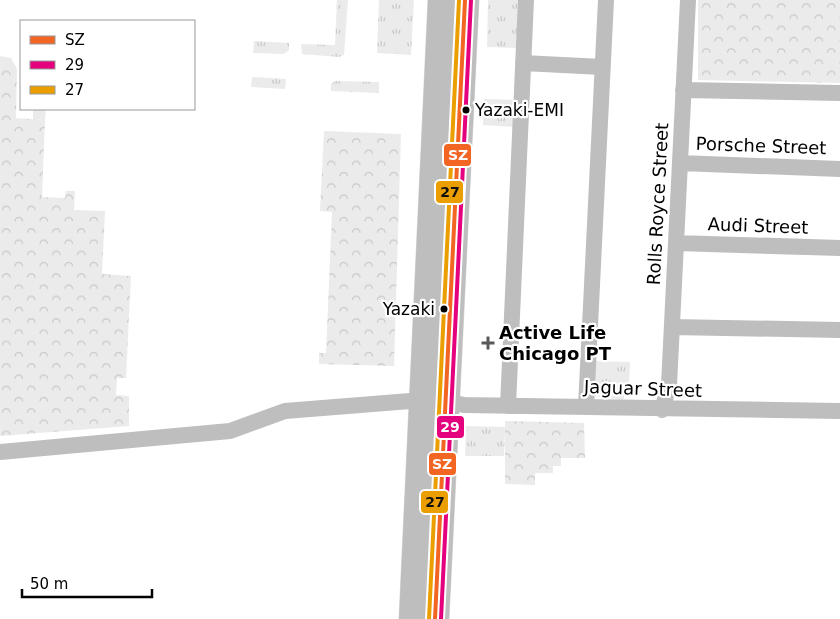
<svg xmlns="http://www.w3.org/2000/svg" width="840" height="619" font-family="'DejaVu Sans',sans-serif">
  <style>
    .grass { fill: url(#grass-tufts) }
    .forest { fill: url(#forest-crowns) }
    .lines { fill: none; stroke-linecap: round; stroke-linejoin: round }
    .trunk-casing { stroke: #dbdbdb; stroke-width: 29 }
    .minor { stroke: #bebebe; stroke-width: 16 }
    .trunk { stroke: #bebebe; stroke-width: 28 }
    .bus-1-casing { stroke: #fff; stroke-width: 8 }
    .bus-2-casing { stroke: #fff; stroke-width: 8 }
    .bus-3-casing { stroke: #fff; stroke-width: 8 }
    .bus-1 { stroke: #f26522; stroke-width: 4 }
    .bus-2 { stroke: #e5007d; stroke-width: 4 }
    .bus-3 { stroke: #eb9e00; stroke-width: 4 }
    .bus-dot { fill: #000; stroke: #fff; stroke-width: 2 }
    .poi-dot { fill: #595959; stroke: #fff; stroke-width: 2 }
    .labels { text-anchor: middle; stroke-width: 4.5; stroke-linejoin: round; paint-order: stroke }
    .bus-label { font-size: 17px; fill: #000; stroke: #fff; text-anchor: start }
    .street-label { font-size: 18px; fill: #000; stroke: #fff }
    .poi-label { font-size: 18px; font-weight: bold; fill: #000; stroke: #fff; text-anchor: start }
    .line-badge { stroke: #fff; stroke-width: 2 }
    .badge-label { font-size: 14px; text-anchor: middle; font-weight: bold; fill: #fff }
    .pale-badge-label { font-size: 14px; text-anchor: middle; font-weight: bold; fill: #111 }
  </style>
  <defs>
    <pattern id="grass-tufts" width="24" height="20" patternUnits="userSpaceOnUse" patternTransform="scale(1.25)"><rect width="24" height="20" fill="#ebebeb"/><path d="M3 7l-1-3M5 7V3M7 7l1-3M15 17l-1-3M17 17v-4M19 17l1-3" fill="none" stroke="#c8c8c8"/></pattern>
    <pattern id="forest-crowns" width="20" height="18" patternUnits="userSpaceOnUse" patternTransform="scale(1.25)"><rect width="20" height="18" fill="#ebebeb"/><path d="M2 6a3 3 0 1 1 6 0M12 15a3 3 0 1 1 6 0" fill="none" stroke="#c8c8c8"/></pattern>
  </defs>
  <rect width="100%" height="100%" fill="#fff"/>
  <path class="grass" d="M337 0H348L344 55 339 57 302 54 301 44 335 45Z
    M379 0H414L411 55 377 53Z
    M488 0H520L518 48 487 47Z
    M254 41 289 43V50L284 54 253 53Z
    M252 77 286 79 285 89 251 87Z
    M335 81 379 82V93L331 91V84Z
    M484 99 516 100 515 127 483 125Z
    M33 109H46L45 120 33 119Z
    M594 361 630 362 629 385 623 400 594 396Z
    M466 426 505 427 504 456H465Z"/>
  <path class="forest" d="M698 0H840V83L698 80Z
    M0 56 11 58 17 69 16 118 45 120 42 197 65 198 66 191H75L74 210 105 211 102 274 131 276 126 378H117L116 395 129 396V426L0 436Z
    M324 131 401 134 394 366 319 364V353H326L332 212 320 211Z
    M505 421 584 423 585 458H561V466H553V473H535V485L505 484Z"/>
  <g class="lines">
    <defs>
      <path id="trunk" d="M413 619 442 0
        M435 619 465 0"/>
    </defs>
    <use href="#trunk" class="trunk-casing"/>
    <path class="minor" d="M523 63 602 67
      M683 90 840 93
      M680 163 840 169
      M676 243 840 248
      M672 327 840 330
      M508 406 526 0
      M586 407 606 0
      M662 410 669 385 688 0
      M0 452 230 431 285 411 423 400 446 401 464 405 840 411"/>
    <use href="#trunk" class="trunk"/>
    <defs>
      <path id="bus-1" d="M435 619 465 0"/>
      <path id="bus-2" d="M441 619 471 0"/>
      <path id="bus-3" d="M429 619 459 0"/>
    </defs>
    <use href="#bus-1" class="bus-1-casing"/>
    <use href="#bus-2" class="bus-2-casing"/>
    <use href="#bus-3" class="bus-3-casing"/>
    <use href="#bus-1" class="bus-1"/>
    <use href="#bus-2" class="bus-2"/>
    <use href="#bus-3" class="bus-3"/>
  </g>
  <g class="bus-dot">
    <circle cx="466" cy="110" r="4.5"/>
    <circle cx="444" cy="309" r="4.5"/>
  </g>
  <path class="poi-dot" d="M485.5 335.5h5v5h5v5h-5v5h-5v-5h-5v-5h5z"/>
  <g class="labels">
    <g class="bus-label">
      <text x="475" y="116">Yazaki-EMI</text>
      <text x="435" y="315" text-anchor="end">Yazaki</text>
    </g>
    <g class="street-label">
      <text transform="translate(761 146) rotate(2)" y="6">Porsche Street</text>
      <text transform="translate(658 204) rotate(-87)" y="6">Rolls Royce Street</text>
      <text transform="translate(758 226) rotate(2)" y="6">Audi Street</text>
      <text transform="translate(643 389) rotate(2)" y="6">Jaguar Street</text>
    </g>
    <g class="poi-label">
      <text x="499" y="339">Active Life<tspan x="499" dy="21">Chicago PT</tspan></text>
    </g>
  </g>
  <g class="line-badge">
    <rect x="443" y="143" width="29" height="24" rx="5" fill="#f26522"/>
    <rect x="435" y="180" width="29" height="24" rx="5" fill="#eb9e00"/>
    <rect x="436" y="415" width="29" height="24" rx="5" fill="#e5007d"/>
    <rect x="428" y="452" width="29" height="24" rx="5" fill="#f26522"/>
    <rect x="420" y="490" width="29" height="24" rx="5" fill="#eb9e00"/>
  </g>
  <g class="badge-label">
    <text x="458" y="160">SZ</text>
    <text x="450" y="432">29</text>
    <text x="442" y="469">SZ</text>
  </g>
  <g class="pale-badge-label">
    <text x="450" y="197">27</text>
    <text x="435" y="507">27</text>
  </g>
  <rect x="20" y="20" width="175" height="90" fill="#ffffff" stroke="#999999"/>
  <rect x="30" y="36" width="25" height="8" fill="#f26522" stroke="#999999"/>
  <text x="65" y="45" font-size="15" fill="#000000">SZ</text>
  <rect x="30" y="61" width="25" height="8" fill="#e5007d" stroke="#999999"/>
  <text x="65" y="70" font-size="15" fill="#000000">29</text>
  <rect x="30" y="86" width="25" height="8" fill="#eb9e00" stroke="#999999"/>
  <text x="65" y="95" font-size="15" fill="#000000">27</text>
  <path d="M22 589v8h130v-8" fill="none" stroke="#000000" stroke-width="2.5"/>
  <text x="30" y="589" font-size="15" fill="#000000" stroke="#ffffff" stroke-width="4" paint-order="stroke">50 m</text>
</svg>
